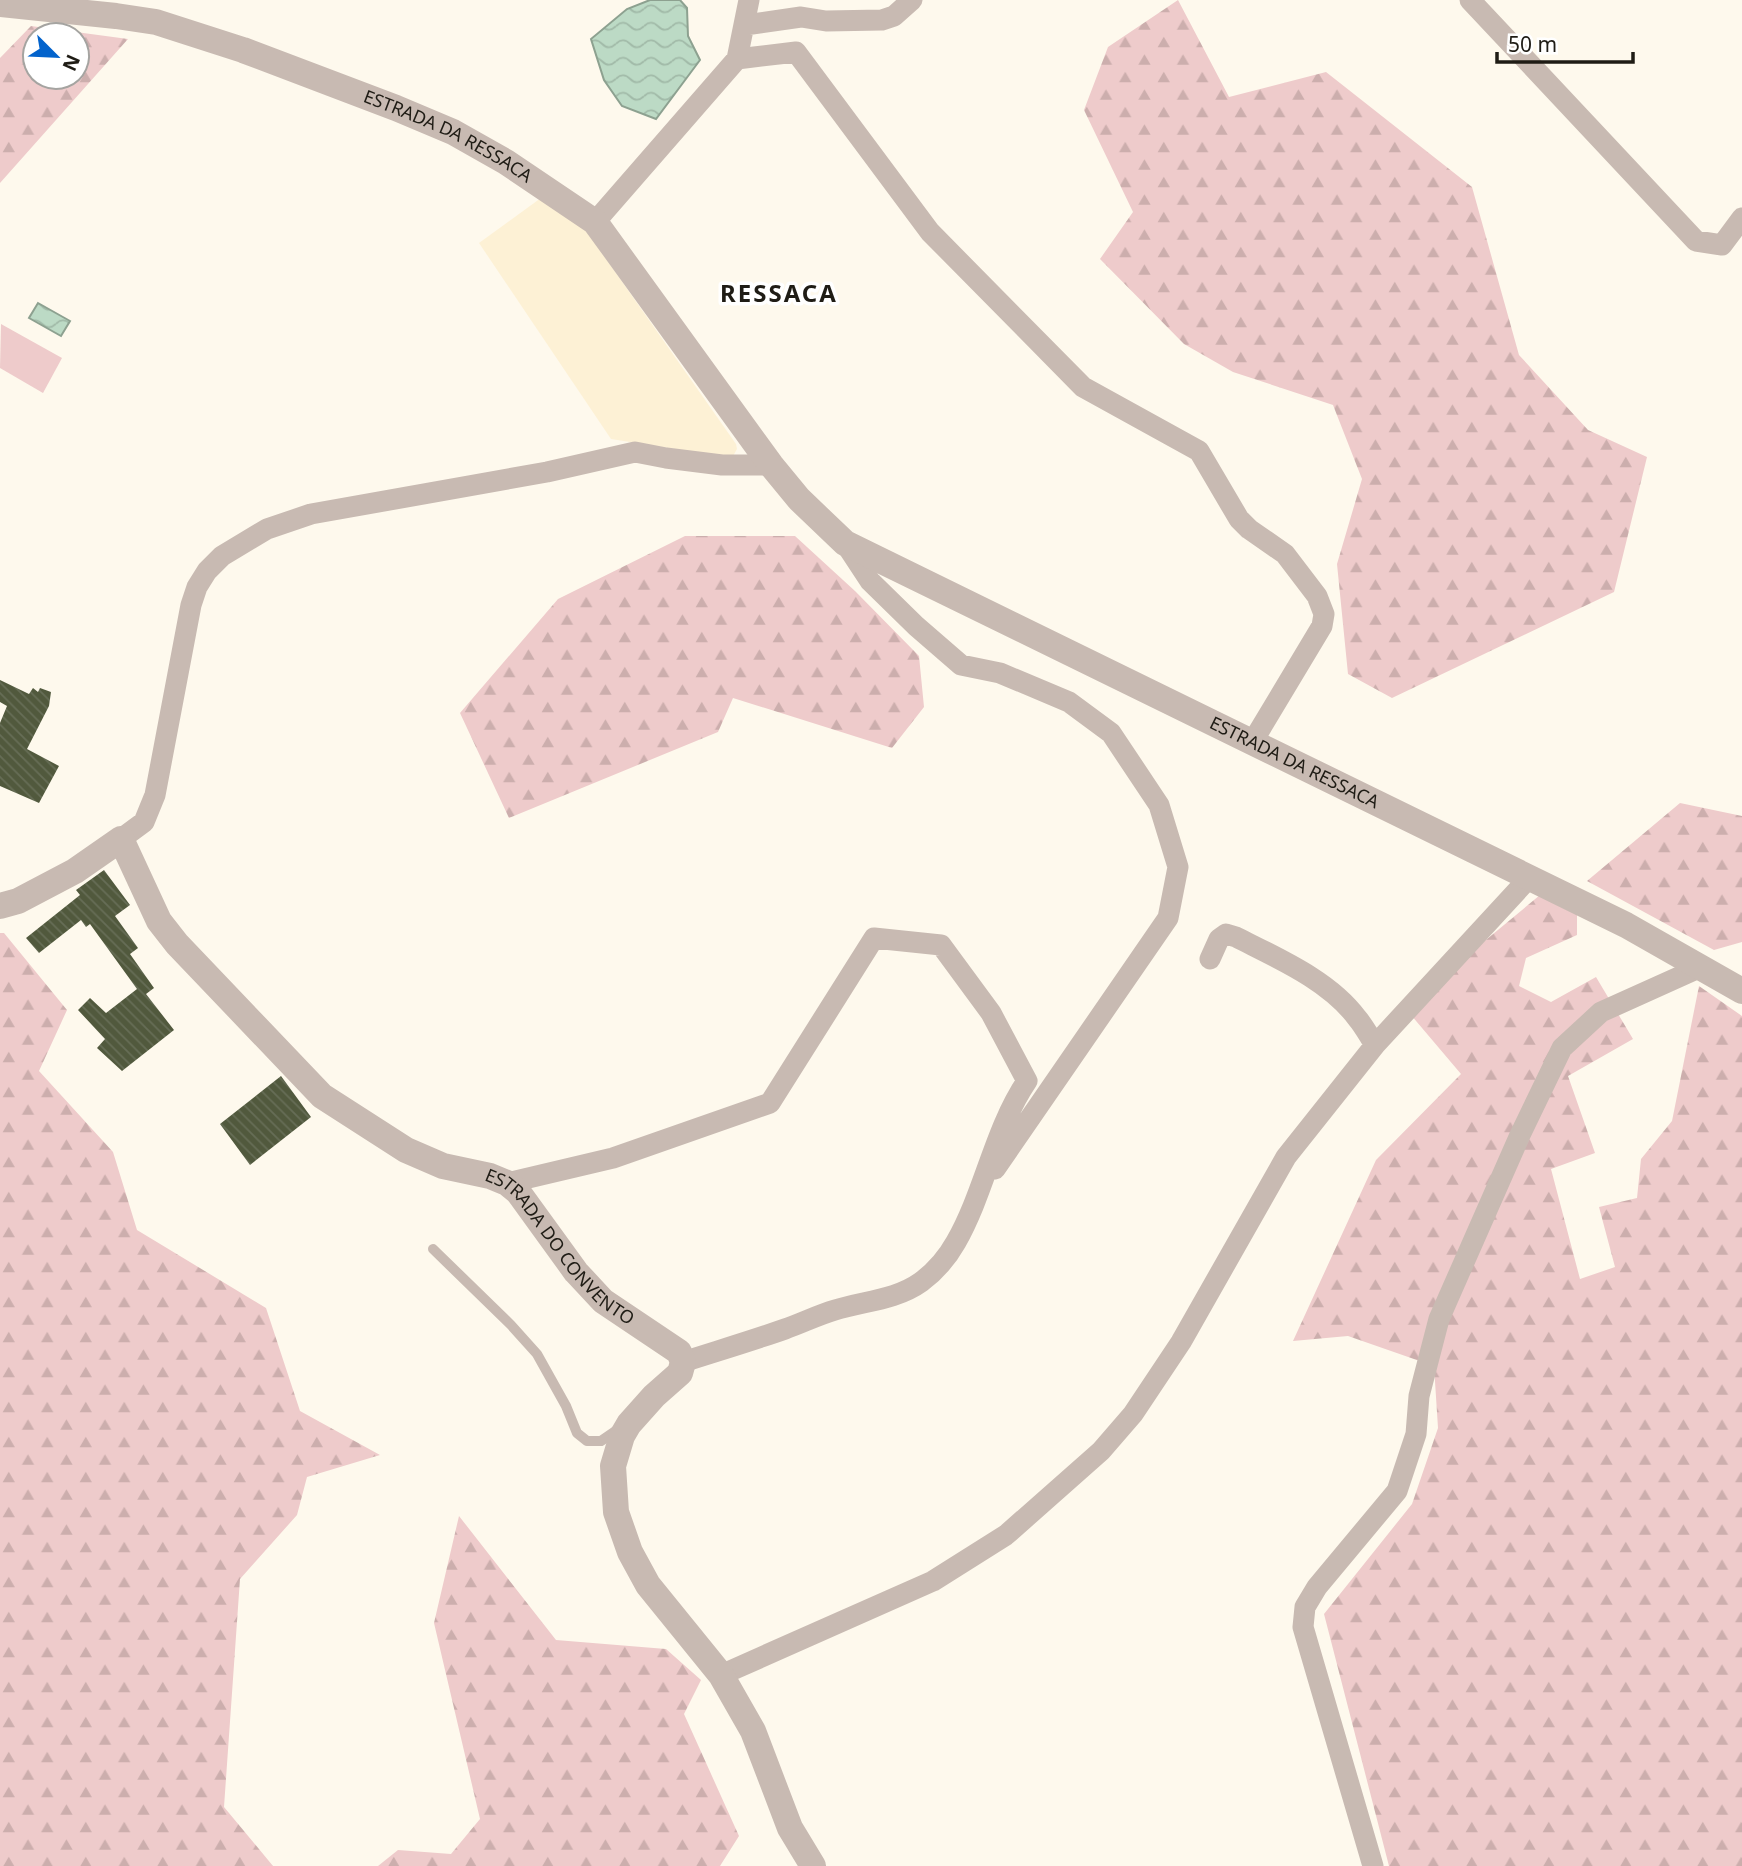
<svg xmlns="http://www.w3.org/2000/svg" width="1742" height="1866" font-family="'Noto Sans',sans-serif">
  <style>
    .built { fill: #fdf1d5 }
    .forest { fill: url(#forest-firs); fill-rule: evenodd }
    .garden { fill: #eecbcb }
    .water { fill: url(#water-waves); stroke: #8da190; stroke-width: 2 }
    .building { fill: url(#building-back-hatch) }
    .lines { fill: none; stroke-linecap: round; stroke-linejoin: round }
    .service { stroke: #c8bab2; stroke-width: 10 }
    .minor { stroke: #c8bab2; stroke-width: 21 }
    .tertiary { stroke: #c8bab2; stroke-width: 26 }
    .labels { text-anchor: middle; stroke-width: 7; stroke-linejoin: round; paint-order: stroke }
    .street-label { font-size: 18px; fill: #1f1c15; stroke: #fff }
    .district-label { font-size: 24px; font-weight: bold; letter-spacing: 2px; fill: #1f1c15; stroke: #fff }
  </style>
  <defs>
    <pattern id="forest-firs" width="22" height="20" patternUnits="userSpaceOnUse" patternTransform="scale(1.75)"><rect width="22" height="20" fill="#eecbcb"/><path d="M5 1l3.5 6h-7zM16 11l3.5 6h-7z" fill="#ccaead"/></pattern>
    <pattern id="water-waves" width="16" height="10" patternUnits="userSpaceOnUse" patternTransform="scale(1.75)"><rect width="16" height="10" fill="#bcdac5"/><path d="M0 5q4-4 8 0t8 0" fill="none" stroke="#a1baa8"/></pattern>
    <pattern id="building-back-hatch" width="6" height="6" patternUnits="userSpaceOnUse" patternTransform="scale(1.75)"><rect width="6" height="6" fill="#51593d"/><path d="M-1 5l2 2M0 0l6 6M5-1l2 2" fill="none" stroke="#666d56"/></pattern>
  </defs>
  <rect width="100%" height="100%" fill="#fef9ed"/>
  <path class="built" d="M545 195 583 226 736 444 737 449 732 458 611 439 479 243Z"/>
  <path class="forest" d="M1178 0 1229 97 1326 72 1472 187 1519 355 1588 430 1647 457 1614 592 1392 698 1348 674 1337 564 1362 479 1333 405 1233 372 1184 344 1100 259 1133 212 1084 110 1108 47Z
    M31 26 128 39 0 183V58ZM35 35H77V77H35Z
    M685 536H795L855 591 919 656 924 707 892 748 733 698 718 732 509 818 460 713 558 599Z
    M1680 803 1742 816V942L1714 950 1587 881Z
    M1540 895 1577 912V935L1526 958 1519 986 1551 1002 1596 977 1633 1039 1568 1076 1595 1153 1551 1169 1580 1279 1615 1267 1599 1207 1637 1198 1641 1159 1672 1121 1699 986 1742 1016V1866H1389L1324 1614 1412 1504 1438 1428 1434 1366 1348 1336 1293 1341 1376 1160 1461 1074 1411 1015 1481 944Z
    M0 933H4L67 1010 39 1071 113 1152 137 1230 266 1308 300 1411 380 1455 307 1477 297 1515 240 1579 224 1807 273 1866H0Z
    M459 1516 556 1640 666 1649 701 1680 684 1714 739 1836 720 1866H378L398 1850 451 1854 480 1819 434 1623Z"/>
  <path class="garden" d="M1 324 62 358 43 393 0 368Z"/>
  <path class="water" d="M650 0H680L687 8 688 36 700 60 656 119 622 106 604 80 591 39 627 9Z
    M38 303 70 321 61 336 29 318Z"/>
  <path class="building" d="M0 680 29 694 33 688 38 692 40 688 51 692 49 706 27 749 59 766 39 803 0 786V723L7 706 0 702Z
    M104 870 130 905 115 916 138 948 130 954 154 988 146 994 174 1030 122 1071 97 1048 105 1039 78 1010 90 998 106 1013 137 989 90 924 86 927 81 920 39 953 26 938 80 895 76 890Z
    M281 1076 311 1117 250 1165 220 1124Z"/>
  <g class="lines">
    <path class="service" d="M433 1249 511 1325 537 1354 566 1406 577 1433 587 1441H601L620 1428"/>
    <path class="minor" d="M1470 0 1696 241 1722 245 1742 218
      M745 25 801 17 826 21 882 20 894 16 912 0
      M737 59 796 52 930 232 1083 387 1199 451 1239 519 1249 529 1285 554 1317 596 1324 614 1322 626 1253 741
      M595 222 737 59 749 0
      M845 543 870 581 916 626 961 665 1000 673 1069 702 1111 733 1159 805 1178 867 1168 918 995 1169
      M121 839 144 822 155 795 191 605 197 587 207 571 222 556 267 529 311 514 547 472 635 452 666 458 722 465H771
      M1375 1045 1528 879
      M507 1183 613 1158 770 1103 874 938 941 945 991 1013 1027 1081C994 1130 985 1191 956 1242 947 1258 936 1271 921 1282 896 1300 864 1301 835 1310 818 1315 802 1323 785 1329 751 1341 717 1351 683 1362
      M721 1675 933 1581 1006 1535 1101 1451 1133 1414 1181 1342 1286 1157 1375 1045C1369 1036 1364 1026 1357 1018 1329 980 1277 958 1236 937L1226 934 1219 939 1210 959
      M1373 1866 1303 1627 1305 1607 1317 1587 1397 1491 1416 1434 1419 1396 1439 1319 1520 1135 1562 1048 1601 1012 1701 967"/>
    <g class="tertiary">
      <path id="s1" d="M0 4 116 16 156 22 243 50 396 108 453 132 506 162 595 222 771 465 799 499 845 543 1626 925 1742 991"/>
      <path id="s2" d="M0 906 18 901 75 871 121 839 159 921 177 944 322 1096 406 1150 443 1166 490 1176 507 1183 518 1192 576 1272 603 1301 679 1352 683 1362 680 1373 654 1396 629 1424 622 1436 613 1466 616 1512 630 1552 648 1585 721 1675 753 1731 790 1828 813 1866"/>
    </g>
  </g>
  <g class="labels">
    <g class="street-label">
      <text dy="6" stroke="none"><textPath href="#s1" startOffset="471">ESTRADA DA RESSACA</textPath></text>
      <text dy="6" stroke="none"><textPath href="#s1" startOffset="1550">ESTRADA DA RESSACA</textPath></text>
      <text dy="6" stroke="none"><textPath href="#s2" startOffset="758">ESTRADA DO CONVENTO</textPath></text>
    </g>
    <g class="district-label">
      <text x="779" y="302">RESSACA</text>
    </g>
  </g>
  <g transform="translate(56 56) rotate(114)"><circle r="33" fill="#ffffff" stroke="#a5a4a1" stroke-width="2"/>
  <path d="M0-5L12 26L0 18L-12 26Z" fill="#0363cc"/>
  <text y="-10" font-size="19" font-weight="bold" text-anchor="middle" fill="#1f1c15">N</text>
  </g>
  <path d="M1497 52v10h136v-10" fill="none" stroke="#1f1c15" stroke-width="3.5"/>
  <text x="1508" y="52" font-size="21" fill="#1f1c15" stroke="#ffffff" stroke-width="5" paint-order="stroke">50 m</text>
</svg>
